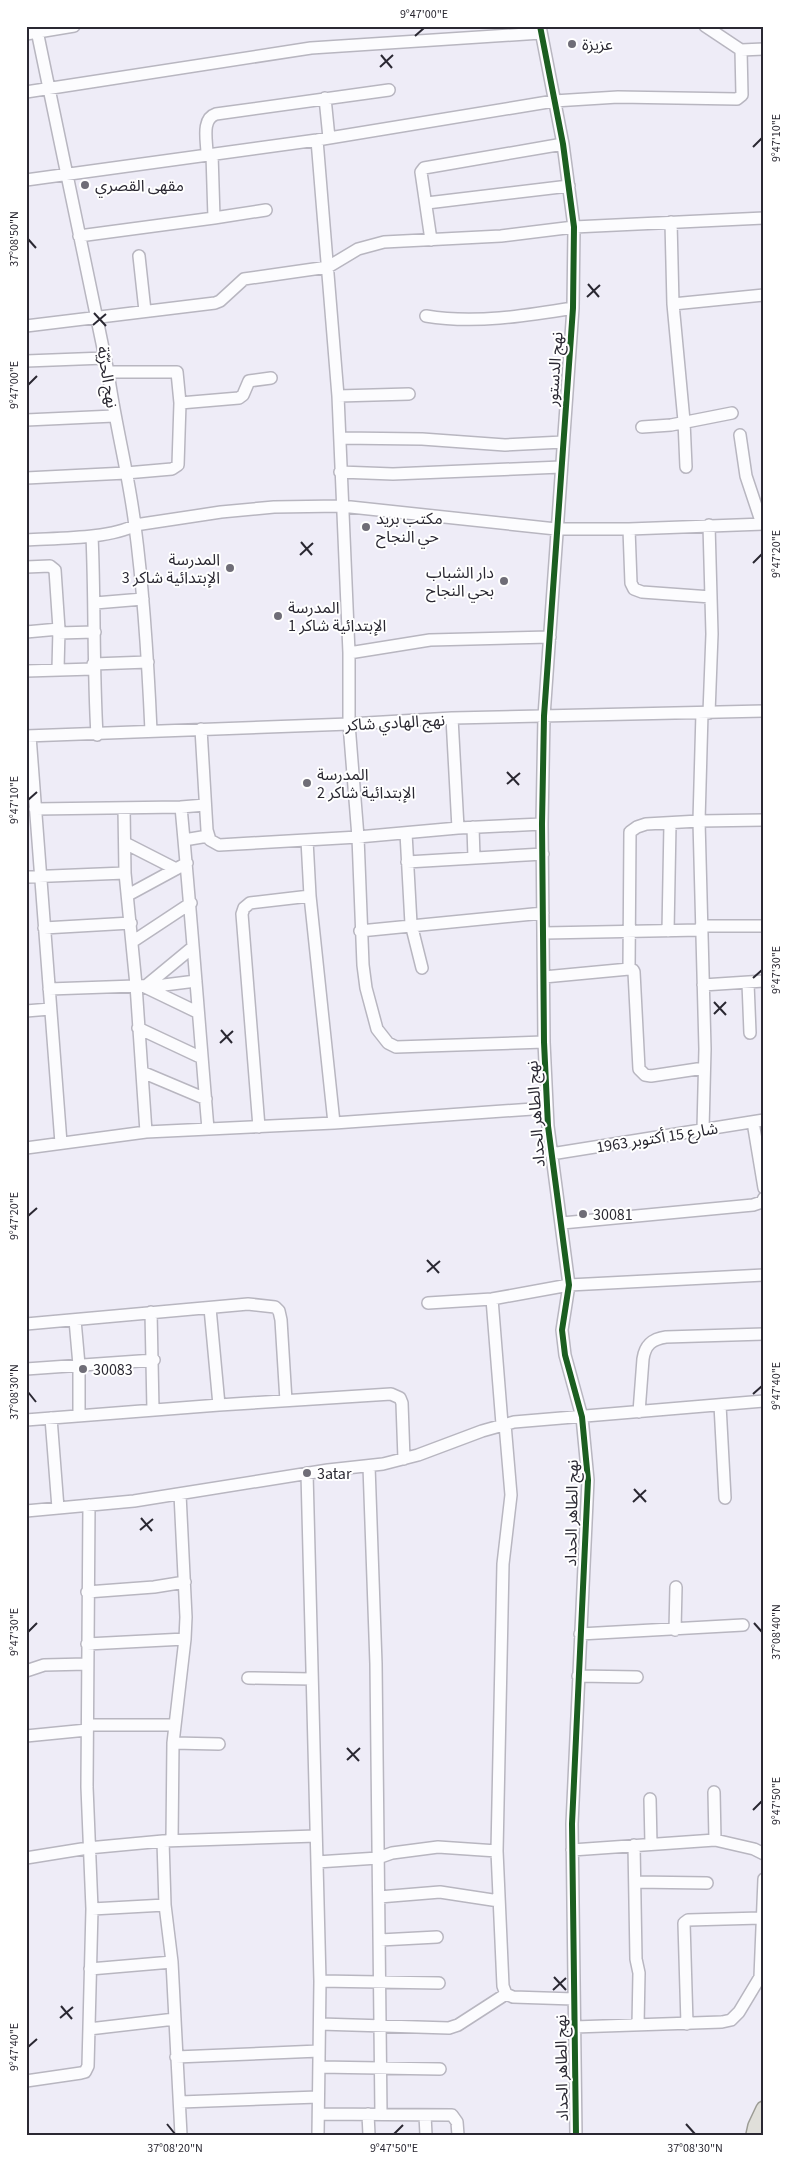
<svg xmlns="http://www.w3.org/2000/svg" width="790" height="2161" font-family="'Source Sans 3','Noto Sans Arabic',sans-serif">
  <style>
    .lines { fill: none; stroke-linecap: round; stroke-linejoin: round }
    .minor-casing { stroke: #b8b6c0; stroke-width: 14 }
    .major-casing { stroke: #9c9c95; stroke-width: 18 }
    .minor { stroke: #fcfcfe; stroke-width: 11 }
    .major { stroke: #e0dfda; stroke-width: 15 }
    .cycleway-casing { stroke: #fff; stroke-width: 9 }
    .cycleway { stroke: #1b5e20; stroke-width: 6 }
    .ticks { fill: none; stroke: #2a2832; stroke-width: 2 }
    .poi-dot { fill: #6f6d77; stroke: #fff; stroke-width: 2 }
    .labels { text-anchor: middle; stroke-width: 4; stroke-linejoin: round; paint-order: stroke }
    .poi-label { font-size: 16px; fill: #2a2832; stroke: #fff; text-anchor: start }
    .street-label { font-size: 16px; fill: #2a2832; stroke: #fff }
    .neatline { fill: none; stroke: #2a2832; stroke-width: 2 }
    .ticks-label { font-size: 12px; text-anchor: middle; fill: #2a2832 }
  </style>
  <rect width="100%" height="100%" fill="#eeecf7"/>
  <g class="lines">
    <defs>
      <path id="minor" d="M36 26 108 372C115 424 129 475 135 526 144 594 148 663 151 731
        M540 26 563 144 574 227 573 308 544 716 542 824 544 1042 548 1126 569 1285 562 1330 565 1355 582 1417 588 1480 572 1824 576 2135
        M705 26 741 50 764 49
        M26 34 74 26
        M26 92 311 48 541 33
        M325 98 329 138
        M317 140 338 396 349 653V724L358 837 363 965 366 988 377 1029 388 1043 396 1047 544 1042
        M207 154C207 141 201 119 216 114L389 90
        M212 154 214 218 266 210
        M26 180 317 140 554 101 618 97 737 99 742 95 741 50
        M427 203 569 186
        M671 222 673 304 684 421 686 467
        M79 236 214 218
        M431 240 421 172 424 168 563 144
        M139 256 145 311
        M673 304 764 295
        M426 316C474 324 525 316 573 308
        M26 326 215 303 220 301 244 279 328 267 358 249 384 242 501 236 574 227 764 218
        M26 361 105 358
        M338 396 409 394
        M180 403 239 398 243 395 249 381 271 378
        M26 420 114 416
        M642 427 671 425 732 413
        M740 435 746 476 762 524
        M340 438 422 439 505 445 563 442
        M340 472 393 474 561 467
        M26 478 126 473 172 469 178 465 180 403 177 372H108
        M629 529 631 583 634 589 642 592 711 597
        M92 536C95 602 93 668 97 735
        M26 540C56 538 110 539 135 525L221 512 274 507 341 506 556 529H629L764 524
        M26 567 50 566 55 570 59 629 58 669
        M95 603 143 599
        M26 632 59 629
        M58 633 95 632
        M349 653 430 640 550 637
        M93 664 148 662
        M26 671 93 669
        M702 713 699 821 705 1049 703 1129
        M709 713 712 634 709 525
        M452 718 458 828
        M201 729 207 830 210 840 219 845 358 837 458 828 542 824
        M26 736 349 724 452 718 764 711
        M30 736 61 1143
        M181 807C191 914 199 1022 208 1129
        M124 808 125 873 136 985 146 1132
        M35 809 181 807 205 805
        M473 827 474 858
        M406 833 411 924 422 968
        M184 840 208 836
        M307 840 310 896 334 1123
        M125 843 176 869
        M407 862 543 854
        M26 877 125 873
        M128 895 187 863
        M701 926H764
        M44 928 131 923
        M360 931 543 913
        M668 931 670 824
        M544 933 701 930
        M132 942 191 903
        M544 977 629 969
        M748 983 750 1033
        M147 985 193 947
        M703 985 764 981
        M143 986 197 1012
        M49 989 164 985 196 981
        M26 1011 50 1009
        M138 1028 202 1058
        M704 1068 651 1076 645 1075 639 1069 634 972 633 970 629 969 630 832 637 827 646 824 699 821 764 820
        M142 1072 206 1099
        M753 1122 764 1188
        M259 1127 242 914 244 908 250 903 310 896
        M26 1148 146 1132 334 1123 547 1108
        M551 1154 764 1120
        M562 1223 753 1205 762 1202 764 1198
        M492 1299 502 1424
        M428 1303 492 1299 569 1285 764 1275
        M210 1308 219 1405
        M151 1312 153 1410
        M75 1320 79 1365V1416
        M26 1324 248 1304 275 1307 279 1311 281 1320 286 1401
        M26 1369 154 1360
        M720 1405 725 1498
        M639 1412 643 1359C645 1345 652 1339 666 1337L764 1334
        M51 1418 58 1508
        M26 1420 219 1405 391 1394 400 1398 402 1403 404 1459
        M505 1424 511 1495 503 1564 497 1851 503 1986 506 1994 513 1997 574 1999
        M369 1466 376 1664 381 2114
        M307 1473 320 1981 318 2135
        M26 1511 134 1501 328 1470 383 1464 418 1455 482 1431 514 1422 764 1401
        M87 1592 154 1587 185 1582
        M675 1630 676 1587
        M580 1634 743 1625
        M87 1644 185 1639
        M26 1671 44 1665 87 1664
        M578 1676 637 1677
        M248 1678 312 1679
        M88 1725H174
        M26 1736 87 1730
        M173 1743 219 1744
        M650 1799 651 1844
        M172 1840 173 1743 185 1639 186 1617 180 1494
        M715 1840 754 1849 764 1854
        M163 1841 165 1905 172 1962 181 2135
        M634 1845 636 1959 639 1973 638 2025
        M572 1850 715 1840 714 1792
        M26 1858 88 1848 163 1841 316 1836
        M317 1862 378 1858 392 1853 438 1847 497 1851
        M635 1882 707 1883
        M379 1897 440 1892 499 1901
        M92 1909 165 1905
        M380 1940 437 1937
        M90 1969 172 1962
        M320 1981 439 1983
        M320 2024 449 2028 458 2025 506 1994
        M687 2024 684 1923 688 1920 761 1918
        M574 2027 722 2022 731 2020 739 2012 760 1977 764 1879
        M89 2029 175 2019
        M176 2057 319 2051
        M319 2067 440 2069
        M26 2081 81 2073 85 2072 88 2066 92 1909 87 1787 89 1505
        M180 2102 318 2097
        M319 2114 452 2115 457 2122 458 2135
        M368 2114 369 2135
        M425 2115 426 2135"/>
      <path id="major" d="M754 2135 756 2126 764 2109"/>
    </defs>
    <use href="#minor" class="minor-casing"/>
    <use href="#major" class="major-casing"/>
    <use href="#minor" class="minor"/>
    <use href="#major" class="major"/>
    <defs>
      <path id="cycleway" d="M540 26 563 144 574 227 573 308 544 716 542 824 544 1042 548 1126 569 1285 562 1330 565 1355 582 1417 588 1480 572 1824 576 2135"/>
    </defs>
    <use href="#cycleway" class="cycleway-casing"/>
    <use href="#cycleway" class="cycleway"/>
  </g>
  <path class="ticks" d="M415 36 424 28M381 55 392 68M380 67 393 55M753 147 762 138M28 239 36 248M588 284 599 297M587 297 600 285M94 313 106 326M93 325 106 314M28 385 37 376M301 542 312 555M300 555 313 543M753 563 762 554M507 772 519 785M507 784 520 773M28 800 37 792M753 978 762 970M714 1002 726 1015M714 1014 726 1002M221 1030 232 1043M220 1043 233 1031M28 1216 37 1208M427 1260 439 1273M427 1272 440 1261M28 1392 36 1402M753 1394 762 1386M634 1489 646 1502M633 1502 646 1490M141 1518 152 1531M140 1530 153 1519M754 1623 762 1632M28 1632 37 1623M347 1748 359 1761M347 1760 360 1748M753 1810 762 1801M554 1977 566 1990M553 1990 566 1978M61 2006 72 2019M60 2018 73 2007M28 2047 37 2039M167 2124 175 2134M686 2124 695 2134M394 2134 403 2125"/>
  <g class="poi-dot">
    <circle cx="572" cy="44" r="5"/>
    <circle cx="85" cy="185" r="5"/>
    <circle cx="366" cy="527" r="5"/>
    <circle cx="230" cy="568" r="5"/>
    <circle cx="504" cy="581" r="5"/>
    <circle cx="278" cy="616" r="5"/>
    <circle cx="307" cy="783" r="5"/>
    <circle cx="583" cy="1214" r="5"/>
    <circle cx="83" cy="1369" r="5"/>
    <circle cx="307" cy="1473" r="5"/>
  </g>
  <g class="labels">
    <g class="poi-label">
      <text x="582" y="50">عزيزة</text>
      <text x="95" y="191">مقهى القصري</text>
      <text x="376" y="524">مكتب بريد<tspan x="376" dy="18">حي النجاح</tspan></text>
      <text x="220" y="565" text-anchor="end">المدرسة<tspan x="220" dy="18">الإبتدائية شاكر 3</tspan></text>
      <text x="494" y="578" text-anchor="end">دار الشباب<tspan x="494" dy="18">بحي النجاح</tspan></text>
      <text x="288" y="613">المدرسة<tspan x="288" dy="18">الإبتدائية شاكر 1</tspan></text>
      <text x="317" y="780">المدرسة<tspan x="317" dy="18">الإبتدائية شاكر 2</tspan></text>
      <text x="593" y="1220">30081</text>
      <text x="93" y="1375">30083</text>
      <text x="317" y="1479">3atar</text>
    </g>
    <g class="street-label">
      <text transform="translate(554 369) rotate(-86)" y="6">نهج الدستور</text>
      <text transform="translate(108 377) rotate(81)" y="6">نهج الحرّيّة</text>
      <text transform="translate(395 722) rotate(-3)" y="6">نهج الهادي شاكر</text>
      <text transform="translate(535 1114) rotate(-94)" y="6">نهج الطاهر الحداد</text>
      <text transform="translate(657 1137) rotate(-9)" y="6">شارع 15 أكتوبر 1963</text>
      <text transform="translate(571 1513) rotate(-89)" y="6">نهج الطاهر الحداد</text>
      <text transform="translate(561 2068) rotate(-91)" y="6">نهج الطاهر الحداد</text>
    </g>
  </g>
  <rect width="790" height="2161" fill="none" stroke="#ffffff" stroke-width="55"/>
  <rect x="28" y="28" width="734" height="2106" class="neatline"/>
  <g class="ticks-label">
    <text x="424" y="18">9°47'00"E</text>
    <text transform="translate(776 138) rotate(-90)" y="4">9°47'10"E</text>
    <text transform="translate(14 239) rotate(-90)" y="4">37°08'50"N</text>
    <text transform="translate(14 385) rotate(-90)" y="4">9°47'00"E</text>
    <text transform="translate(776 554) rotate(-90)" y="4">9°47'20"E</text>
    <text transform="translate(14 800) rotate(-90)" y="4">9°47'10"E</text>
    <text transform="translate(776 970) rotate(-90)" y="4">9°47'30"E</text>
    <text transform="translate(14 1216) rotate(-90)" y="4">9°47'20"E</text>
    <text transform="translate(776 1386) rotate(-90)" y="4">9°47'40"E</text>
    <text transform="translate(14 1392) rotate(-90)" y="4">37°08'30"N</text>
    <text transform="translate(14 1632) rotate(-90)" y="4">9°47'30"E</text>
    <text transform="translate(776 1632) rotate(-90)" y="4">37°08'40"N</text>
    <text transform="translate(776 1801) rotate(-90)" y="4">9°47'50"E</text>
    <text transform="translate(14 2047) rotate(-90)" y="4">9°47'40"E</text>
    <text x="175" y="2152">37°08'20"N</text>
    <text x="394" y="2152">9°47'50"E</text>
    <text x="695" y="2152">37°08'30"N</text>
  </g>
</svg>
